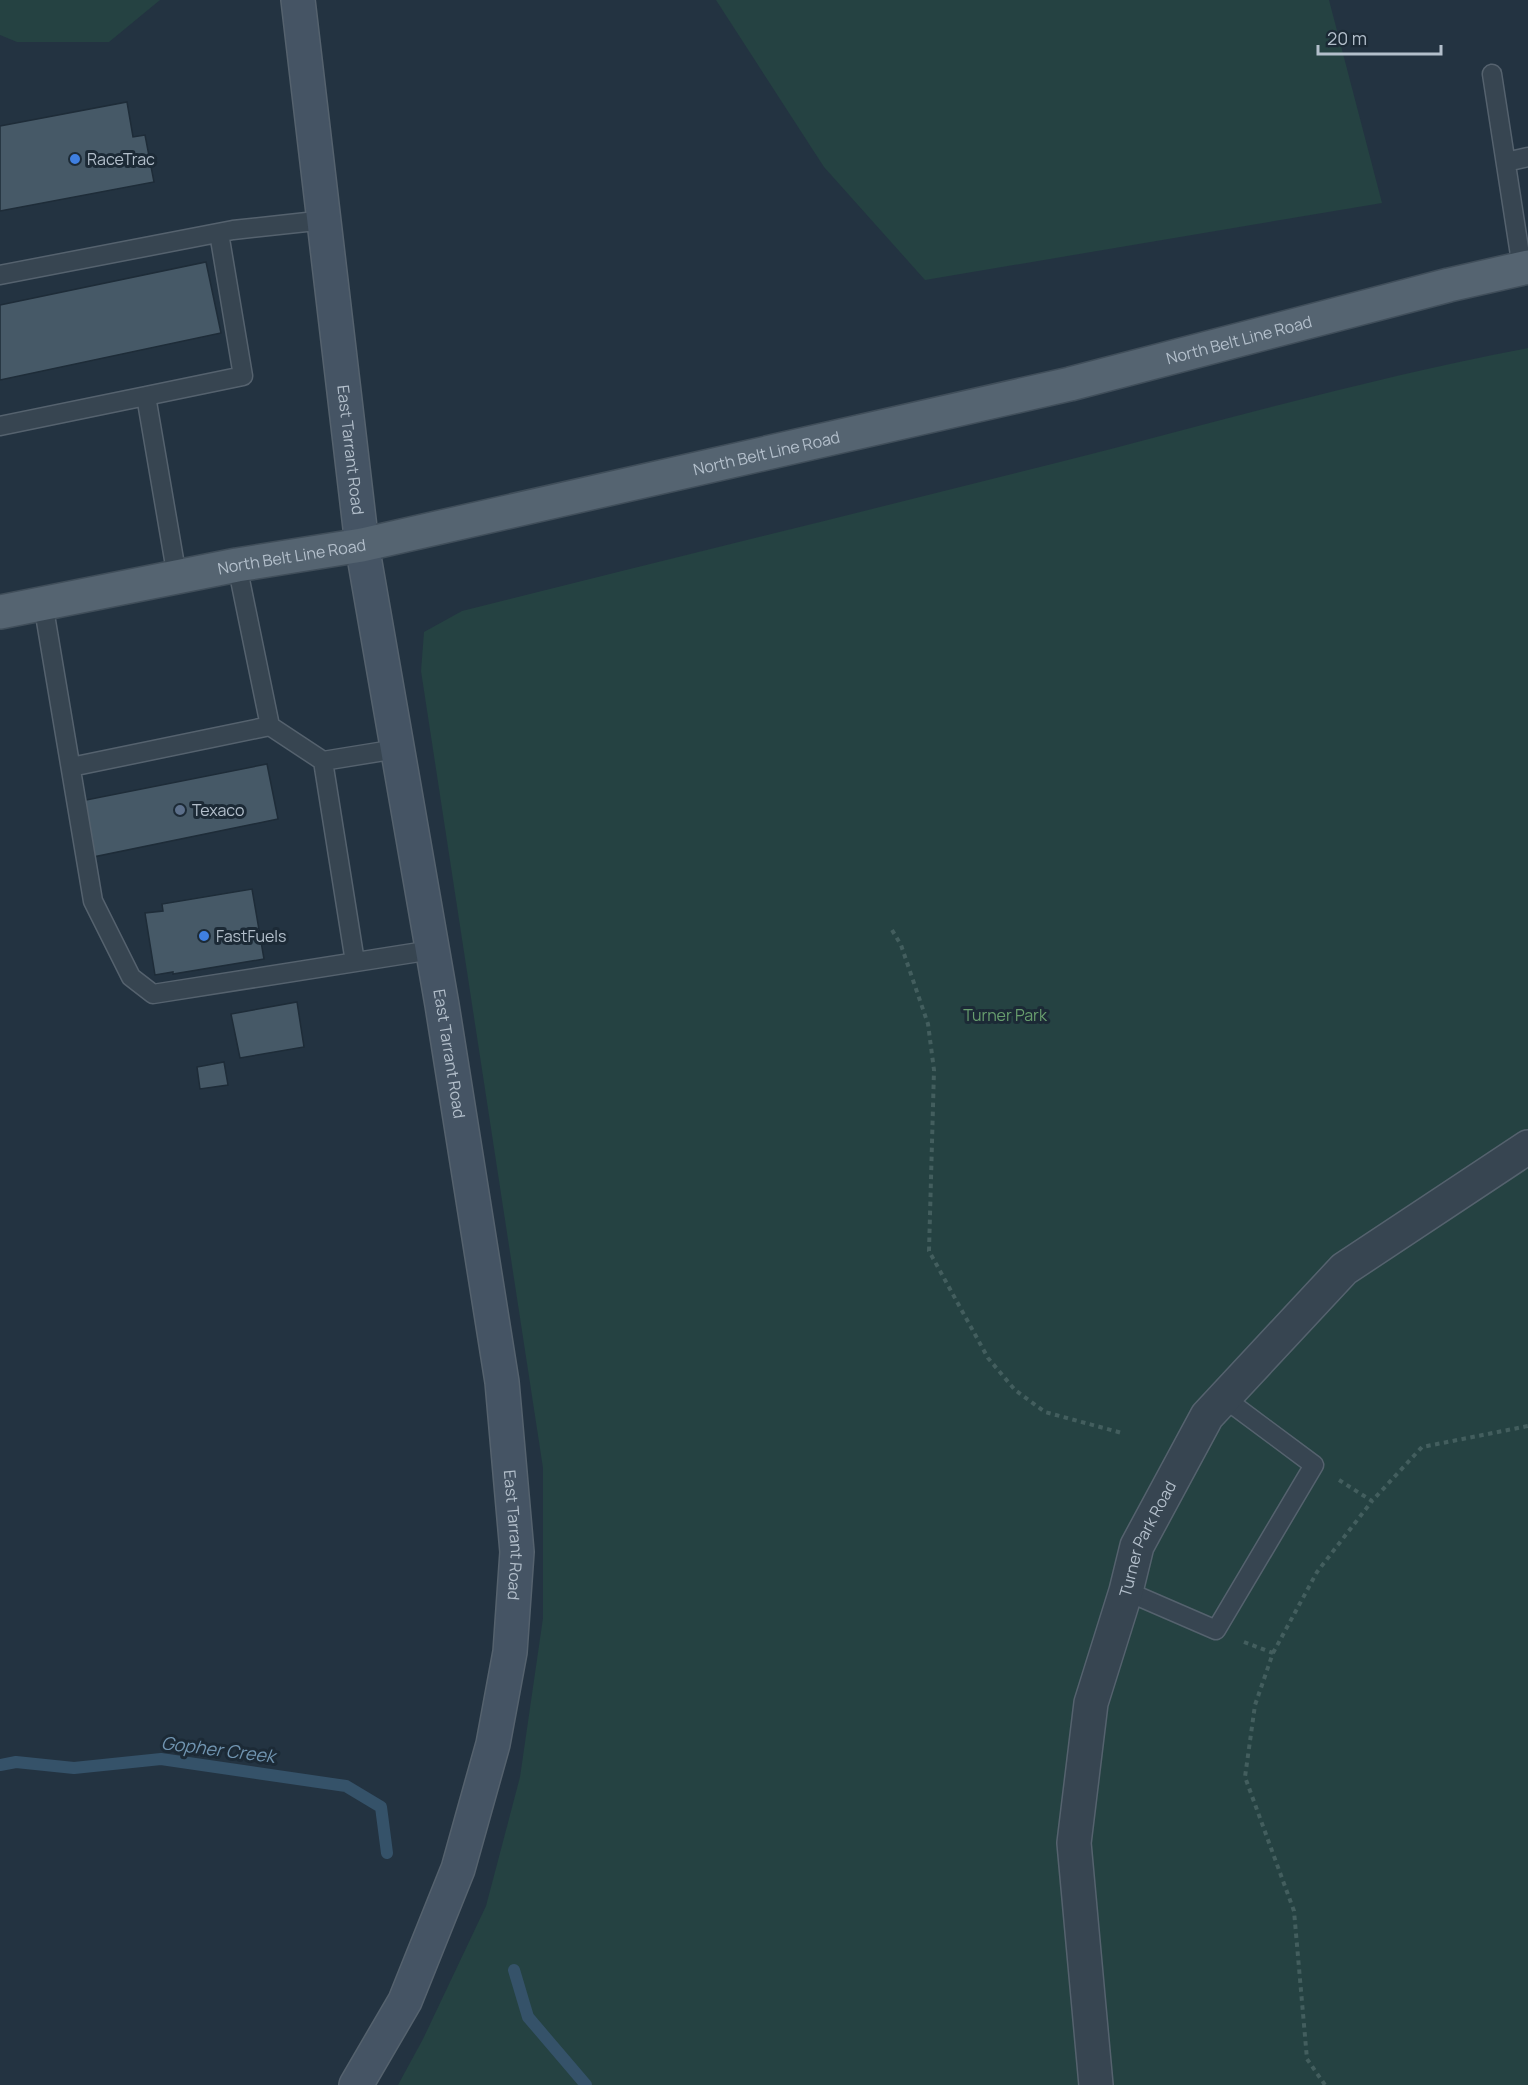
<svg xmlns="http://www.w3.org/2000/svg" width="1528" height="2085" font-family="Manrope,sans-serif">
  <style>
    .green { fill: #254242 }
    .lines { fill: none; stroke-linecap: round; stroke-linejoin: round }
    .stream { stroke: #355269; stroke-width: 12 }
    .building { fill: #465967; stroke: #1e2c38; stroke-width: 1.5 }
    .lane-casing { stroke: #55626e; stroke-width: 21 }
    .street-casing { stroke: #55626e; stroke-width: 36 }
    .secondary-casing { stroke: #55626e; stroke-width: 36 }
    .primary-casing { stroke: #404e5a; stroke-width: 36 }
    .path { stroke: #435e5e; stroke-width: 4; stroke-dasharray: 4.5 4.5; stroke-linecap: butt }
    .lane { stroke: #374551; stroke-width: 18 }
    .street { stroke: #374551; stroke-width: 33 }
    .secondary { stroke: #455464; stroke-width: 33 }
    .primary { stroke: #556471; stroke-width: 33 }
    .shop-dot { fill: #3f7fe0; stroke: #1c2a36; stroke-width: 2 }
    .service-dot { fill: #5c6f8a; stroke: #1c2a36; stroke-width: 2 }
    .labels { text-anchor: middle; stroke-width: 6; stroke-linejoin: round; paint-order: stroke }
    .poi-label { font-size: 16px; fill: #b3bfcb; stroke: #1c2a36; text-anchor: start }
    .street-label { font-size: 16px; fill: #b3bfcb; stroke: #1c2a36 }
    .park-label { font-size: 16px; fill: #689e6e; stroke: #1c2a36 }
    .water-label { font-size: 18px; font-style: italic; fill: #7195b1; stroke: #1c2a36 }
  </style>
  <rect width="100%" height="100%" fill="#233341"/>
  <path class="green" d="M0 0H160L109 42H17L0 35Z
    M716 0H1329L1382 203 925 280 824 167Z
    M1528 348V2085H398L423 2039 486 1906 520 1777 543 1618V1468L421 671 424 632 462 611C660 561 858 513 1056 463 1213 423 1369 378 1528 348Z"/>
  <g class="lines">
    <path class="stream" d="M0 1765 16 1762 74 1768 161 1759 346 1786 381 1807 387 1853
      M514 1970 528 2017 586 2085"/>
  </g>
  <path class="building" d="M127 102 133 137 145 135 154 182 0 211V126Z
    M206 262 221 333 0 380V305Z
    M267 764 278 819 93 857 81 801Z
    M252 889 264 959 173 974V972L155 975 145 913 163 911 162 904Z
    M297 1002 304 1047 240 1058 231 1014Z
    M224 1062 228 1085 200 1089 197 1067Z"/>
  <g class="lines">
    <defs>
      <path id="lane" d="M1492 74 1522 268
        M1506 162 1528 157
        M0 275 233 230 325 220
        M146 396 243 376 219 233
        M0 426 146 396 177 577
        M237 565 270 726 323 761 397 749
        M43 603 93 901 131 977 153 994 432 950
        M323 761 355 962
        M71 767 270 726
        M1126 1591 1216 1630 1314 1465 1224 1398"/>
      <g id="street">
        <path id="s1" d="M1096 2085 1074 1843 1091 1703 1126 1591 1137 1546 1207 1416 1344 1269 1528 1147"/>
      </g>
      <g id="secondary">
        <path id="s2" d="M298 0 362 545 442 1005 502 1382 517 1552 510 1652 493 1744 458 1869 405 2001 356 2085"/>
      </g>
      <g id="primary">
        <path id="s3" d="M0 612 237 565 362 545 1070 384 1449 285 1528 267"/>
      </g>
    </defs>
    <use href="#lane" class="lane-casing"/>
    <use href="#street" class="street-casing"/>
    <use href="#secondary" class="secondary-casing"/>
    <use href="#primary" class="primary-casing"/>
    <path class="path" d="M892 930 901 945 928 1024 934 1070 929 1251 988 1358 1015 1390 1045 1412 1122 1433
      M1339 1480 1372 1501 1422 1447 1528 1426
      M1244 1642 1273 1653 1255 1705 1245 1777 1294 1911 1307 2059 1325 2085
      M1273 1653 1317 1572 1372 1501"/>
    <use href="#lane" class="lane"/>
    <use href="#street" class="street"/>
    <use href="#secondary" class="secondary"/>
    <use href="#primary" class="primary"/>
  </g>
  <g class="shop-dot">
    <circle cx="75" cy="159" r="6"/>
    <circle cx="204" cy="936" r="6"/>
  </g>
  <circle class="service-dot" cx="180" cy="810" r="6"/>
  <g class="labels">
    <g class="poi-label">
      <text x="87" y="165">RaceTrac</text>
      <text x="192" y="816">Texaco</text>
      <text x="216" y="942">FastFuels</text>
    </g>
    <g class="street-label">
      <text dy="6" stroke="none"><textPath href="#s3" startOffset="1269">North Belt Line Road</textPath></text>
      <text dy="6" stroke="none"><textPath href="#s2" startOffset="453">East Tarrant Road</textPath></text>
      <text dy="6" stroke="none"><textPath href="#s3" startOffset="783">North Belt Line Road</textPath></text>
      <text dy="6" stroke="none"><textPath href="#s3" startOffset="297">North Belt Line Road</textPath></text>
      <text dy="6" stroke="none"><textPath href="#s2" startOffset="1065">East Tarrant Road</textPath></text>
      <text dy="6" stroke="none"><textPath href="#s2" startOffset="1551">East Tarrant Road</textPath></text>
      <text dy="6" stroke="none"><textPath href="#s1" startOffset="558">Turner Park Road</textPath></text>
    </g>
    <g class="park-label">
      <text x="1005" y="1021">Turner Park</text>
    </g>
    <g class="water-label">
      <text transform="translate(218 1750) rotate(7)" y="6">Gopher Creek</text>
    </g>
  </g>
  <path d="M1318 45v9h123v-9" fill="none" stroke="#b3bfcb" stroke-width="3"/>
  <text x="1327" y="45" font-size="18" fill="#b3bfcb" stroke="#1c2a36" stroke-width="4.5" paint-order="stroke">20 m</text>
</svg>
